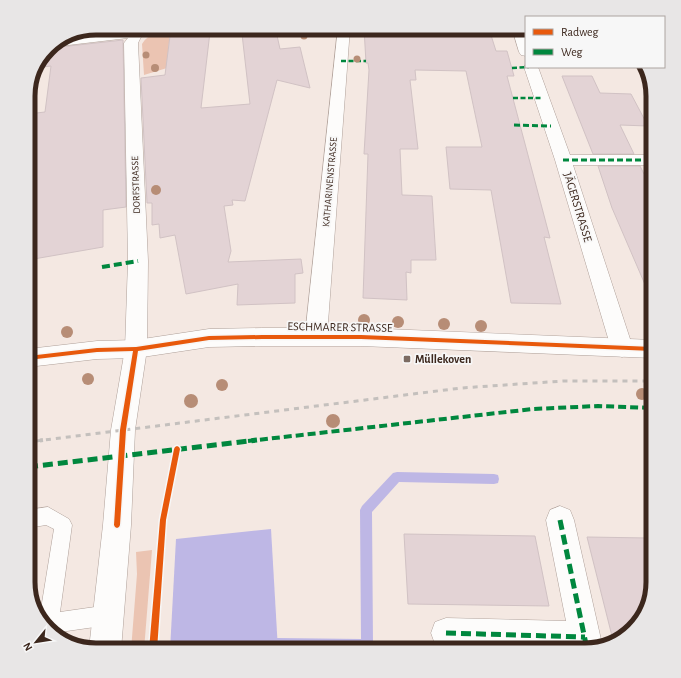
<svg xmlns="http://www.w3.org/2000/svg" width="681" height="678" font-family="'Alegreya Sans',sans-serif">
  <style>
    .green { fill: #ebc4b2 }
    .water { fill: #beb7e5 }
    .lines { fill: none; stroke-linecap: round; stroke-linejoin: round }
    .stream { fill: #beb7e5; fill-rule: evenodd }
    .building { fill: #e3d3d5; stroke: #d1c2c4 }
    .lane-casing { stroke: #afa099; stroke-width: 1 }
    .street-casing { stroke: #afa099; stroke-width: 1 }
    .secondary-casing { stroke: #afa099; stroke-width: 1 }
    .lane { fill: #fdfcfb; fill-rule: evenodd }
    .street { fill: #fdfcfb; fill-rule: evenodd }
    .secondary { fill: #fdfcfb; fill-rule: evenodd }
    .rail-far1 { stroke: #c4c0bd; stroke-width: 3; stroke-dasharray: 5 5; stroke-linecap: butt }
    .rail { stroke: #c4c0bd; stroke-width: 4; stroke-dasharray: 6 6; stroke-linecap: butt }
    .quiet-far3 { stroke: #00873e; stroke-width: 2.5; stroke-dasharray: 5 2.5; stroke-linecap: butt }
    .quiet-far2 { stroke: #00873e; stroke-width: 3; stroke-dasharray: 6 3; stroke-linecap: butt }
    .quiet-far1 { stroke: #00873e; stroke-width: 4; stroke-dasharray: 8 4; stroke-linecap: butt }
    .quiet { stroke: #00873e; stroke-width: 5; stroke-dasharray: 10 5; stroke-linecap: butt }
    .cycleway-casing { stroke: #f7f7f7; stroke-width: 3 }
    .cycleway { fill: #e8590c; fill-rule: evenodd }
    .tree { fill: #b78d76 }
    .poi-dot { fill: #7c6b62; stroke: #f7f7f7; stroke-width: 1.5 }
    .labels { text-anchor: middle; stroke-width: 3.5; stroke-linejoin: round; paint-order: stroke }
    .far-street-label { font-size: 10px; fill: #3c271d; stroke: #f7f7f7 }
    .street-label { font-size: 12px; fill: #3c271d; stroke: #f7f7f7 }
    .poi-label { font-size: 12px; font-weight: bold; fill: #3c271d; stroke: #f7f7f7; text-anchor: start }
    .rim { fill: none; stroke: #3c271d; stroke-width: 5 }
  </style>
  <rect width="100%" height="100%" fill="#f4e8e2"/>
  <path class="green" d="M170 30 167 68 144 75 142 44C148 34 159 31 170 30Z
    M152 550 144 650H131L137 574 136 552Z"/>
  <path class="water" d="M271 529 278 650H170L176 539Z"/>
  <g class="lines">
    <path class="stream" d="M397 472 494 474 498 475 499 479 498 483 494 484 399 482 372 512 373 645 372 650H276L272 649 271 644 272 639 277 638 361 639 360 510 362 506 393 473Z"/>
  </g>
  <path class="building" d="M171 28H194V33L210 32 201 108 250 104 242 34 276 31 280 49 300 47 310 88 277 80 245 201 232 200 233 205 224 206 231 251 228 262 301 259 303 273 295 274V303L237 305 238 284 186 294 175 235 160 238 159 224 152 225V203H147L141 78 165 75Z
    M364 28 465 29V32H490L496 51H507L514 76H507L550 238 544 237 561 304 511 303 491 190 450 189 446 147H482L466 71 415 70 416 80H410L418 149H400L402 195 432 196 436 260H411V273L406 272 407 300 363 298 368 154H364L369 70 368 63H366Z
    M123 40 126 207 103 210V247L28 260V208L34 150 28 151V114L45 112 51 66 34 68 35 66 51 45 54 44 60 47Z
    M562 76H592L600 93 631 94 648 126 620 125 634 154H593Z
    M598 166H640L644 174H653V303L612 208Z
    M404 534 535 536 549 606 408 604Z
    M587 537 648 538 653 553V582L648 608 630 633 613 640Z"/>
  <g class="lines">
    <defs>
      <path id="lane" d="M48 507 69 519 72 525 60 612 109 605 116 608 119 615 116 622 109 625 53 633 45 627 40 615 54 529 46 525 28 528V510Z"/>
      <path id="street" d="M137 28H152L142 35 138 43 148 261 147 349 135 430 131 525 121 650 89 649 103 525 111 430 125 349 128 261 124 43 128 38 60 46 55 44 73 37Z
        M338 28H350L327 336 324 342 316 345 308 342 305 336Z
        M512 28H524L526 33V56L521 55 519 52Z
        M526 64V67H538L570 155H653V165H573L633 348 630 354 622 357 614 354 611 348 555 160 524 67Z
        M560 506 570 510 574 520 602 644 585 650 446 648 435 644 431 633 435 622 446 618 566 621 546 520 550 510Z"/>
      <path id="secondary" d="M262 328H361L653 340V358L361 346H262L209 347 136 358 97 359 28 367V349L97 341 136 340 209 329Z"/>
    </defs>
    <use href="#lane" class="lane-casing"/>
    <use href="#street" class="street-casing"/>
    <use href="#secondary" class="secondary-casing"/>
    <use href="#lane" class="lane"/>
    <use href="#street" class="street"/>
    <use href="#secondary" class="secondary"/>
    <path class="rail-far1" d="M36 441 461 388 563 381H653"/>
    <path class="rail" d="M28 442 43 440"/>
    <path class="quiet-far3" d="M341 61H366
      M512 68 529 67
      M513 98H542"/>
    <path class="quiet-far2" d="M514 125 551 126
      M563 160H653"/>
    <path class="quiet-far1" d="M102 267 138 261
      M248 441 533 409 598 406 653 408"/>
    <path class="quiet" d="M28 467 257 440
      M560 520 587 649
      M446 633 585 637"/>
    <defs>
      <path id="cycleway" d="M262 335H361L653 347V351L361 339H262L209 340 138 351 126 430 120 525 119 527 117 528 115 527 114 525 120 430 133 351 97 352 28 360V356L97 348 136 347 209 336Z
        M177 446 179 447 180 449 166 520 157 650H149L160 520 174 449 175 447Z"/>
    </defs>
    <use href="#cycleway" class="cycleway-casing"/>
    <use href="#cycleway" class="cycleway"/>
  </g>
  <g class="tree">
    <circle cx="304" cy="36" r="3.5"/>
    <circle cx="146" cy="55" r="3.5"/>
    <circle cx="357" cy="59" r="3.5"/>
    <circle cx="155" cy="68" r="4"/>
    <circle cx="156" cy="190" r="5"/>
    <circle cx="364" cy="320" r="6"/>
    <circle cx="398" cy="322" r="6"/>
    <circle cx="444" cy="324" r="6"/>
    <circle cx="481" cy="326" r="6"/>
    <circle cx="67" cy="332" r="6"/>
    <circle cx="88" cy="379" r="6"/>
    <circle cx="222" cy="385" r="6"/>
    <circle cx="642" cy="394" r="6"/>
    <circle cx="191" cy="401" r="7"/>
    <circle cx="333" cy="421" r="7"/>
  </g>
  <rect class="poi-dot" x="403" y="355" width="8" height="8" rx="2"/>
  <g class="labels">
    <g class="far-street-label">
      <text transform="translate(329 182) rotate(-85)" y="4">KATHARINENSTRASSE</text>
      <text transform="translate(135 185) rotate(-92)" y="4">DORFSTRASSE</text>
    </g>
    <g class="street-label">
      <text transform="translate(578 207) rotate(73)" y="4">JÄGERSTRASSE</text>
      <text transform="translate(340 327) rotate(1)" y="4">ESCHMARER STRASSE</text>
    </g>
    <g class="poi-label">
      <text x="415" y="363">Müllekoven</text>
    </g>
  </g>
  <path d="M0 0H681V678H0ZM96 35H585A61 61 0 0 1 646 96V582A61 61 0 0 1 585 643H96A61 61 0 0 1 35 582V96A61 61 0 0 1 96 35Z" fill="#e8e6e6" fill-rule="evenodd"/>
  <path class="rim" d="M96 35H585A61 61 0 0 1 646 96V582A61 61 0 0 1 585 643H96A61 61 0 0 1 35 582V96A61 61 0 0 1 96 35Z"/>
  <rect x="525" y="16" width="140" height="52" fill="#f7f7f7" stroke="#aca4a0"/>
  <rect x="533" y="29" width="20" height="6" fill="#e8590c" stroke="#aca4a0"/>
  <text x="561" y="36" font-size="12" fill="#3c271d">Radweg</text>
  <rect x="533" y="49" width="20" height="6" fill="#00873e" stroke="#aca4a0"/>
  <text x="561" y="56" font-size="12" fill="#3c271d">Weg</text>
  <g transform="translate(36 642) rotate(240)" stroke="#f7f7f7" stroke-width="3" paint-order="stroke">
  <path d="M0-3L7 15L0 10L-7 15Z" fill="#3c271d"/>
  <text y="-6" font-size="11" font-weight="bold" text-anchor="middle" fill="#3c271d">N</text>
  </g>
</svg>
